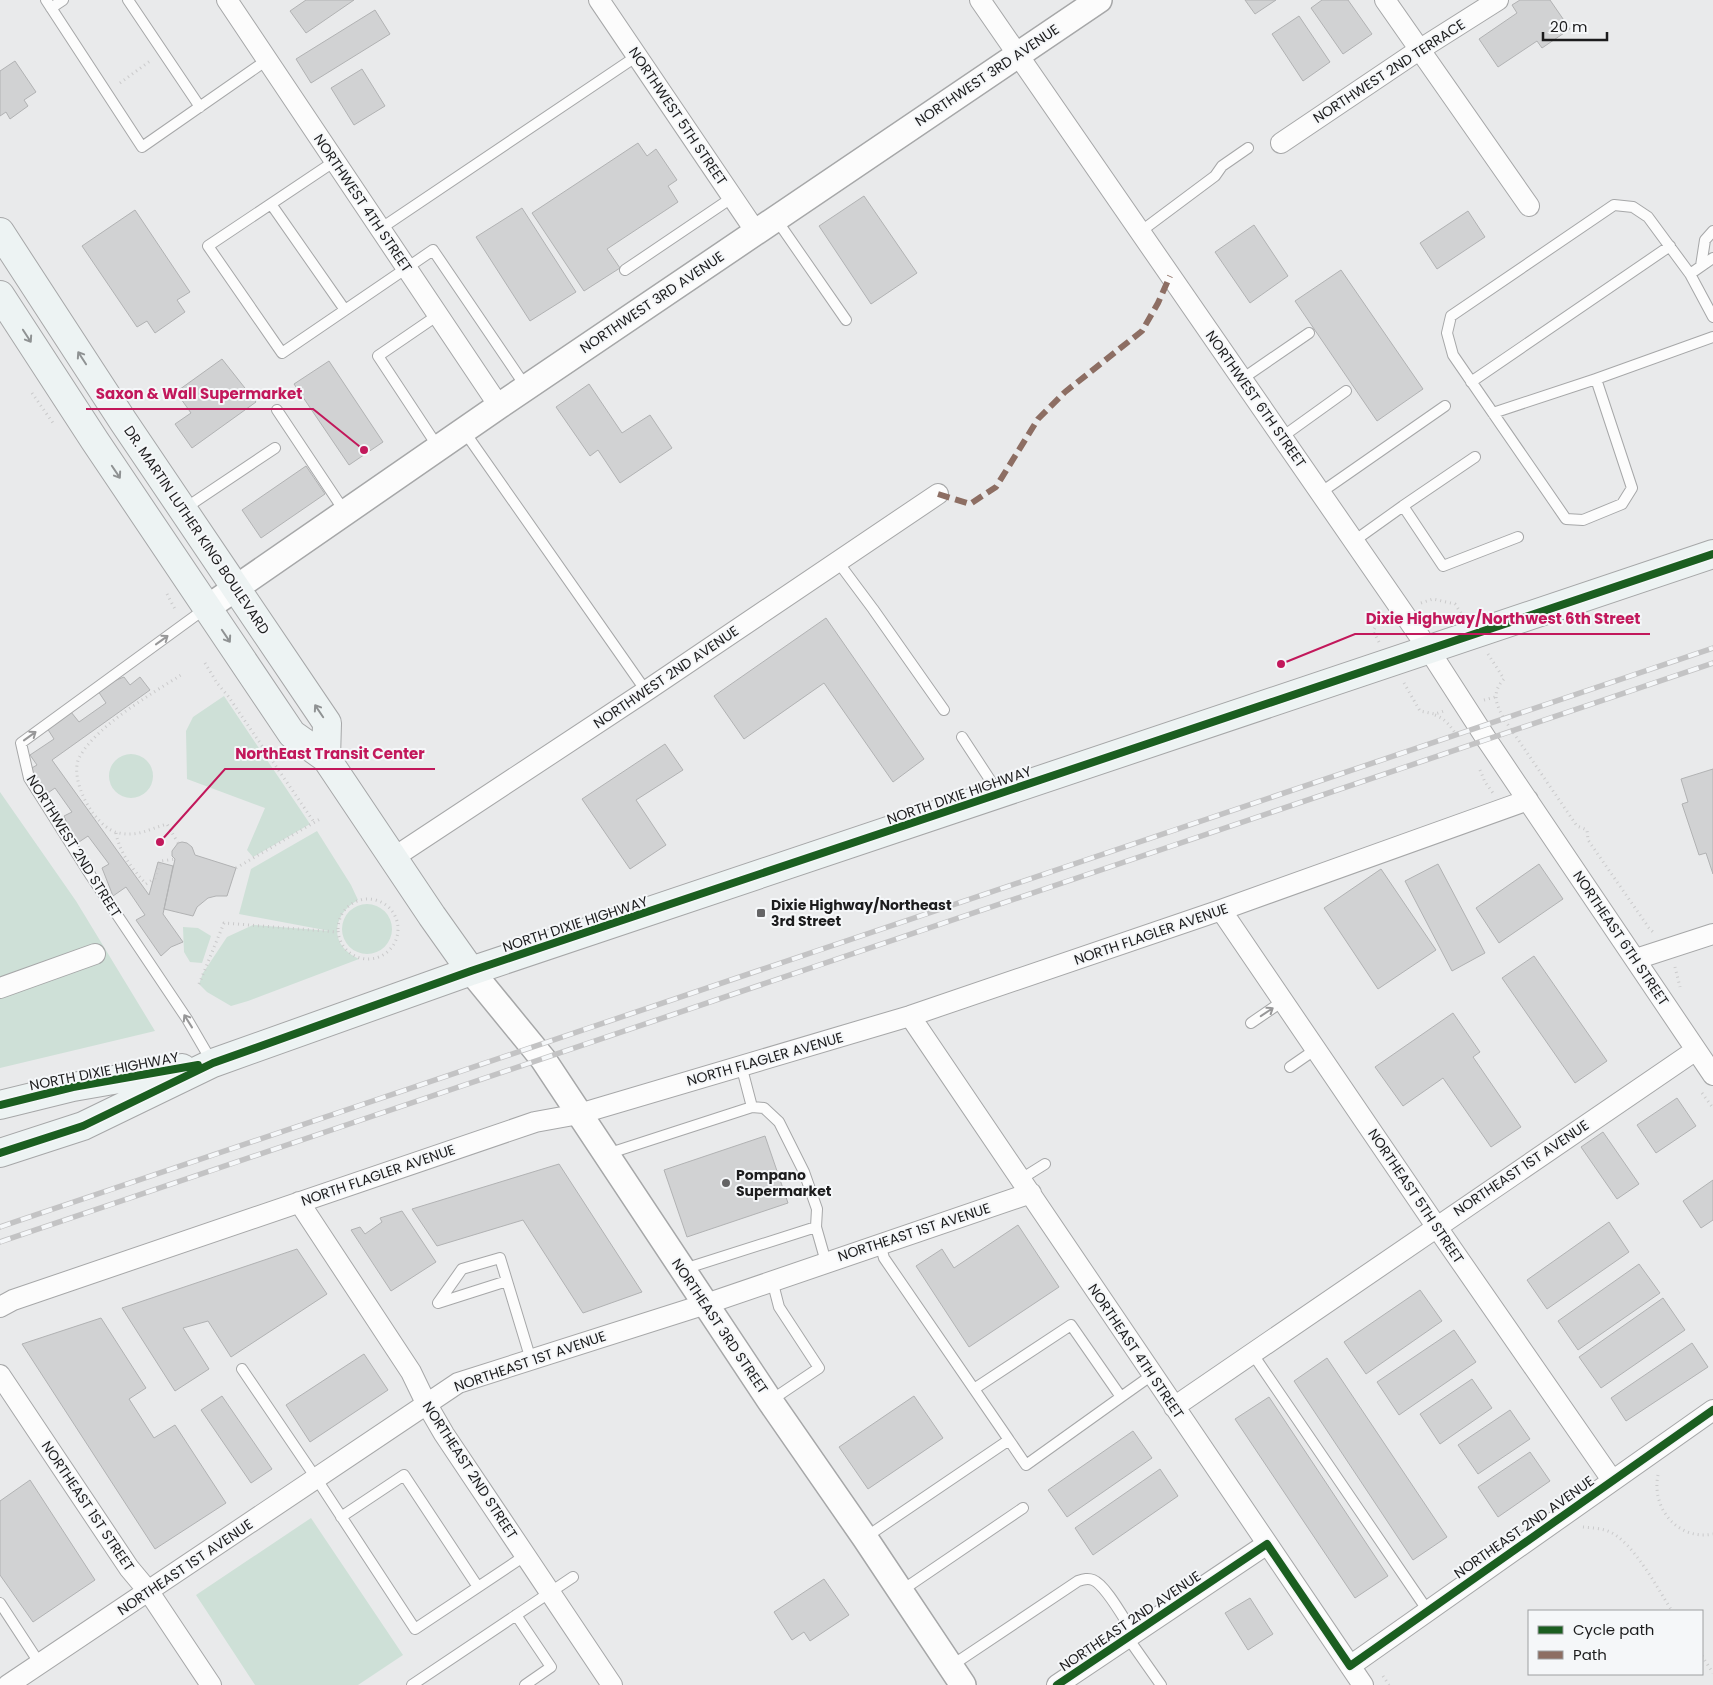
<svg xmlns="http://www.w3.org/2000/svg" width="1713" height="1685" font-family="Poppins,sans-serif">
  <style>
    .green { fill: #cee0d7 }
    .building { fill: #d1d2d3; stroke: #b1b2b3 }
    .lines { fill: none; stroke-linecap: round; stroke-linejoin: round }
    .service-casing { stroke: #a6a7a8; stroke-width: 12 }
    .minor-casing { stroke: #a6a7a8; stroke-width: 22 }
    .tertiary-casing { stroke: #a6a7a8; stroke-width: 28 }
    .secondary-casing { stroke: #a6a7a8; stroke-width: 30 }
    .path { stroke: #cacacb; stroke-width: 3; stroke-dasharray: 1 4; stroke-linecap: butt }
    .service { stroke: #fcfcfc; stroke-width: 10 }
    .minor { stroke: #fcfcfc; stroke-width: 20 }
    .tertiary { stroke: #fcfcfc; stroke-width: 25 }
    .secondary { stroke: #edf3f3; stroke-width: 28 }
    .rail-casing { stroke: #c3c3c4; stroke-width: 5.5 }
    .rail { stroke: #f5f7f9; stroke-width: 4; stroke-dasharray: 11; stroke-linecap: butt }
    .quiet { stroke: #8d6e63; stroke-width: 6; stroke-dasharray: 12 6; stroke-linecap: butt }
    .cycleway-casing { stroke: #f5f7f9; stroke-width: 11 }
    .cycleway { stroke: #1b5e20; stroke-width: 8 }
    .oneway { stroke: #8f9293 }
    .oneway2 { stroke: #979798 }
    .poi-dot { fill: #646465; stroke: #f5f7f9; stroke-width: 2 }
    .labels { text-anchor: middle; stroke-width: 4; stroke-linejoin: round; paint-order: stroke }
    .street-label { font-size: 14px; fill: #1c1c1d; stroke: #f5f7f9 }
    .poi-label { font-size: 14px; font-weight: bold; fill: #1c1c1d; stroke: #f5f7f9; text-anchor: start }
    .leader { fill: none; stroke: #c2185b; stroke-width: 2 }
    .callout-dot { fill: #c2185b; stroke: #f5f7f9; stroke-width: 2 }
    .callout-label { font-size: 15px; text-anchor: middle; font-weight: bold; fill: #c2185b; stroke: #f5f7f9; stroke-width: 4; stroke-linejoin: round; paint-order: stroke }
  </style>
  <rect width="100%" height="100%" fill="#e9eaeb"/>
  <path class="green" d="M224 696 310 824 253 857 247 850 265 808 187 779 186 731 193 717Z
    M109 776a22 22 0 1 1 44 0a22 22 0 1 1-44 0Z
    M0 792 76 901 155 1031 0 1068Z
    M317 831 351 885 358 900C331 915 329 946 359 959L248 1001 231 1006 207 992 199 984 203 973 227 937 253 925 330 931 239 914 251 869Z
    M342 929a25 25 0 1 1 50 0a25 25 0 1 1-50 0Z
    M183 927 198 928 211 936 202 963 190 962 184 952Z
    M311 1518 403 1655 358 1685H255L196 1595Z"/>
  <path class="building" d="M306 0H354L306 33 290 11Z
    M1245 0H1276L1255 14Z
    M1322 0H1348L1372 34 1343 54 1311 8Z
    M1520 0H1550L1570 29 1542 48 1537 41 1498 67 1479 39 1517 13 1512 5Z
    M375 10 390 34 311 83 296 59Z
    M1299 16 1330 62 1303 81 1272 34Z
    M15 61 36 92 24 100 28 106 10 119 6 112 0 116V71Z
    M362 69 385 106 354 125 331 88Z
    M638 143 647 156 656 149 677 180 668 186 678 202 607 249 620 268 584 291 532 213Z
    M864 196 917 273 871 304 819 226Z
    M522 208 576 292 530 321 476 237Z
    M135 210 190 292 177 300 185 312 155 333 147 321 137 327 82 246Z
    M1468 211 1485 237 1437 269 1420 243Z
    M1254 225 1288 276 1250 303 1215 252Z
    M1341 270 1423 389 1377 421 1295 301Z
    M222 359 256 402 192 448 175 424 191 413 176 392Z
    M329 361 383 442 349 465 294 384Z
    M589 384 622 433 650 415 672 448 620 483 598 450 590 456 556 407Z
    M306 466 325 494 261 538 242 510Z
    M826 618 924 759 893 782 824 683 744 739 714 696Z
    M124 677 130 685 140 677 150 690 52 760 149 895 158 862 173 866 163 914 183 942 171 947 161 956 136 920 145 915 126 887 113 896 102 868 109 864 88 836 76 844 64 816 72 812 55 788 42 797 30 769 37 765 30 755 54 739 47 728 71 712 79 722 106 703 96 688Z
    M665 744 683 770 636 800 666 845 630 869 582 799Z
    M1713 769V874L1706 853 1699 855 1682 804 1688 802 1681 779Z
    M182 842 187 843 192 847 195 855 236 868 227 896H216L208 898 197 907 193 916 164 909 175 859 172 856V851L178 843Z
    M1438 864 1485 953 1452 971 1405 881Z
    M1539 864 1563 899 1499 943 1476 908Z
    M1381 869 1436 950 1378 989 1324 908Z
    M1534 956 1607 1061 1575 1083 1502 978Z
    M1453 1013 1480 1052 1473 1057 1521 1127 1491 1147 1443 1078 1403 1106 1375 1067Z
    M1677 1098 1696 1126 1656 1153 1637 1125Z
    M1603 1132 1639 1184 1617 1199 1581 1147Z
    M765 1136 788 1203 687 1237 664 1170Z
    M559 1164 642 1292 583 1313 523 1220 437 1246 412 1209Z
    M1713 1180V1220L1701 1228 1683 1201Z
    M402 1211 436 1262 391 1291 351 1230 360 1227 365 1234 382 1222 380 1218Z
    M1609 1222 1629 1252 1547 1309 1527 1280Z
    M1018 1225 1059 1287 969 1347 916 1266 942 1249 954 1268Z
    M297 1249 327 1294 231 1357 208 1321 183 1328 209 1369 175 1391 122 1308Z
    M1639 1264 1660 1293 1578 1350 1558 1321Z
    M1420 1290 1442 1321 1366 1374 1344 1342Z
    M1663 1298 1685 1330 1601 1388 1579 1357Z
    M101 1318 146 1388 129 1399 154 1438 175 1425 226 1503 155 1549 22 1344Z
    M1454 1330 1476 1362 1399 1415 1377 1382Z
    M1692 1343 1708 1367 1626 1421 1611 1398Z
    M364 1354 388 1390 310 1442 286 1405Z
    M1327 1358 1447 1537 1413 1560 1294 1381Z
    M1472 1379 1492 1408 1440 1444 1420 1414Z
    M222 1396 272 1469 251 1483 201 1410Z
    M914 1396 943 1438 868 1489 839 1447Z
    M1269 1397 1388 1576 1355 1598 1235 1419Z
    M1510 1410 1530 1439 1478 1474 1458 1445Z
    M1133 1431 1152 1458 1067 1517 1048 1490Z
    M1530 1452 1550 1481 1498 1517 1478 1487Z
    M1160 1469 1178 1496 1093 1555 1075 1528Z
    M30 1480 95 1580 33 1622 0 1575V1501Z
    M824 1579 849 1615 810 1641 804 1632 792 1640 774 1612Z
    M1250 1598 1273 1634 1248 1650 1225 1613Z"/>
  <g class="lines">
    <defs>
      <path id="service" d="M46 0 142 147 267 60
        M128 0 200 107
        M51 8 63 0
        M335 161 208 246 282 353 433 250 526 387
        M271 204 345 310
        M776 219 846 320
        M380 229 637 56
        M1140 232 1215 176 1222 166 1248 148
        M1701 266 1705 240 1713 231
        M625 270 733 197
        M1690 274 1713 317
        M438 315 378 356 438 447
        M1242 379 1309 333
        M1596 379 1713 337
        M1471 382 1670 246
        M277 410 345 512
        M1493 413 1596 379 1632 488 1622 504 1583 520 1566 519 1453 355 1447 333 1451 316 1614 205 1633 207 1648 217 1690 274 1713 258
        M464 431 646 691
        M1282 437 1346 391
        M1320 493 1445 406
        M1403 506 1475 457
        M184 509 275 448
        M1354 541 1403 506 1443 566 1518 537
        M838 562 873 609 944 710
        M206 608 21 743 29 778 91 876 187 1019 212 1062
        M962 737 998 792
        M1251 1023 1283 1001
        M1290 1067 1316 1049
        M752 1107 764 1108 779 1122 804 1172 817 1209 816 1227
        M607 1154 752 1107 741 1065
        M1021 1179 1045 1164
        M684 1269 816 1227 826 1262
        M507 1281 438 1303 462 1269 500 1258 531 1360
        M1252 1353 1428 1611
        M242 1369 316 1478 415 1629 526 1555
        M974 1389 1071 1325 1121 1397 1026 1465 1009 1440
        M1121 1397 1152 1375
        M770 1401 819 1368 779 1307 772 1280
        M341 1517 404 1475 478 1587
        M866 1537 1009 1440 884 1258 880 1244
        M901 1591 1023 1508
        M0 1603 40 1664
        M516 1615 551 1667 525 1685
        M1128 1638 1161 1685
        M951 1666 1078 1581C1084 1579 1088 1578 1093 1580 1106 1585 1125 1621 1134 1634
        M412 1685 573 1577"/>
      <path id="minor" d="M227 0 499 406
        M599 0 756 232
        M980 0 1429 650 1487 740 1713 1075
        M1385 0 1529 206
        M1281 143 1419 50 1498 0
        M393 858 646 691 938 494
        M1221 910 1436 1226 1612 1480
        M1636 959 1713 934
        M0 988 95 954
        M910 1016 1363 1685
        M299 1202 411 1372 426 1403 444 1434 612 1685
        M0 1307 13 1300 535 1122 579 1114 910 1016 1221 910 1528 800
        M0 1375 129 1568 149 1592 211 1685
        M1174 1407 1696 1050
        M1350 1666 1713 1410
        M8 1685 458 1383 706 1304 1031 1193
        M1057 1685 1267 1544"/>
      <path id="tertiary" d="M207 608 499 406 1099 0
        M471 971 543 1059 770 1401 865 1538 963 1685"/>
      <path id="secondary" d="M0 232 123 421 327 723 326 758
        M0 295 95 441 292 734 326 758 432 916 471 971
        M0 1105 73 1087 182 1068
        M0 1153 83 1126 213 1063 471 971 1713 554"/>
    </defs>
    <use href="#service" class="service-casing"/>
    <use href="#minor" class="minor-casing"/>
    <use href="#tertiary" class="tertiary-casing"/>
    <use href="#secondary" class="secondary-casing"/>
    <path class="path" d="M120 83 150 61
      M32 393 53 423
      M167 594 176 611
      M1421 603 1433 599 1455 604 1461 613
      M1379 642 1373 631 1376 626 1374 618 1382 616
      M1488 654 1504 679C1491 693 1496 704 1504 719L1577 826 1587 830 1588 840 1649 928 1654 933
      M205 663 217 683 228 696 314 822
      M1404 683 1420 711 1435 714 1444 711
      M1484 700 1495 697
      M1435 715C1446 719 1451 727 1457 736
      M1480 770 1485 782 1493 793
      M116 833C120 854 132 868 146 884L155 878 161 861 175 859
      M178 843 167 824C149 829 138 837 119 833 95 829 67 778 80 756 98 725 151 694 181 675
      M236 868 320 819
      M338 929a30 30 0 1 1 60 0a30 30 0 1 1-60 0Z
      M1675 967 1680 987
      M199 984 224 923 337 932
      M1702 1093 1713 1108
      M1658 1475C1651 1508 1678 1541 1713 1534
      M1583 1527C1592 1528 1602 1528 1610 1532 1633 1542 1658 1589 1672 1611
      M1702 1656 1713 1673
      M1383 1676 1389 1685"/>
    <use href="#service" class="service"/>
    <use href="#minor" class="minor"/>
    <use href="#tertiary" class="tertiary"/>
    <use href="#secondary" class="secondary"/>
    <defs>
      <path id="rail" d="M0 1227 1713 648
        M0 1242 1713 663"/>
    </defs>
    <use href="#rail" class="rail-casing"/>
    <use href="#rail" class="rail"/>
    <path class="quiet" d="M938 494 970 504 996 487 1038 419 1065 392 1142 331 1158 303 1170 276"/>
    <defs>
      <path id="cycleway" d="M0 1105 73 1087 198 1065
        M0 1153 83 1126 213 1063 471 971 1713 554
        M1057 1685 1267 1544 1350 1666 1713 1410"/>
    </defs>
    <use href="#cycleway" class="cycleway-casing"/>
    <use href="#cycleway" class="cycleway"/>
  </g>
  <defs><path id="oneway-shaft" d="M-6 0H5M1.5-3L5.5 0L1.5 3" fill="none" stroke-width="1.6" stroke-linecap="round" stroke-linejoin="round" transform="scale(1.25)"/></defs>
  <g class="oneway">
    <use href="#oneway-shaft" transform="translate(27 336) rotate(57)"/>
    <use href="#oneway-shaft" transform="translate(82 358) rotate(-123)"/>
    <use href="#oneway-shaft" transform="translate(116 472) rotate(56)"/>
    <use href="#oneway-shaft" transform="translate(226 636) rotate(56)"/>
    <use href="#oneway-shaft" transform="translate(319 711) rotate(-124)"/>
  </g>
  <g class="oneway2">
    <use href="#oneway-shaft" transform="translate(162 640) rotate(-36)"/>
    <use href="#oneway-shaft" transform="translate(30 736) rotate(-36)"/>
    <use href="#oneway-shaft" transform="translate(1267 1012) rotate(-34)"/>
    <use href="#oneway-shaft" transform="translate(188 1021) rotate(-122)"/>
  </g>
  <g class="poi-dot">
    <rect x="756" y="908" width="10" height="10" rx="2.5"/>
    <circle cx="726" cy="1183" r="5"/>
  </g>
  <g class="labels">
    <g class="street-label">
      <text transform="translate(1389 71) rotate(-33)" y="5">NORTHWEST 2ND TERRACE</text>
      <text transform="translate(987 75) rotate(-34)" y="5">NORTHWEST 3RD AVENUE</text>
      <text transform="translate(678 116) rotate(56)" y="5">NORTHWEST 5TH STREET</text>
      <text transform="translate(363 203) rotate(56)" y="5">NORTHWEST 4TH STREET</text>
      <text transform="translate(652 302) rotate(-34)" y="5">NORTHWEST 3RD AVENUE</text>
      <text transform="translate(1256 399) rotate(55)" y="5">NORTHWEST 6TH STREET</text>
      <text transform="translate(197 530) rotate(56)" y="5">DR. MARTIN LUTHER KING BOULEVARD</text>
      <text transform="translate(666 677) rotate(-34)" y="5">NORTHWEST 2ND AVENUE</text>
      <text transform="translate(959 795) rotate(-19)" y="5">NORTH DIXIE HIGHWAY</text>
      <text transform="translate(74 846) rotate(58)" y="5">NORTHWEST 2ND STREET</text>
      <text transform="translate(575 924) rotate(-18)" y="5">NORTH DIXIE HIGHWAY</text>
      <text transform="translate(1151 934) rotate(-19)" y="5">NORTH FLAGLER AVENUE</text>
      <text transform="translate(1621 938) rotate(56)" y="5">NORTHEAST 6TH STREET</text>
      <text transform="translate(765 1059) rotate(-16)" y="5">NORTH FLAGLER AVENUE</text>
      <text transform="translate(104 1071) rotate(-11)" y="5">NORTH DIXIE HIGHWAY</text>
      <text transform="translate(1521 1168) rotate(-34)" y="5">NORTHEAST 1ST AVENUE</text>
      <text transform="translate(378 1175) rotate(-19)" y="5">NORTH FLAGLER AVENUE</text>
      <text transform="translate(1416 1196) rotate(56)" y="5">NORTHEAST 5TH STREET</text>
      <text transform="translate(914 1232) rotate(-18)" y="5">NORTHEAST 1ST AVENUE</text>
      <text transform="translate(720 1326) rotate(56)" y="5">NORTHEAST 3RD STREET</text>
      <text transform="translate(1136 1351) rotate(56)" y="5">NORTHEAST 4TH STREET</text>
      <text transform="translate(530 1361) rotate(-19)" y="5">NORTHEAST 1ST AVENUE</text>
      <text transform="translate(470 1470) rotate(57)" y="5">NORTHEAST 2ND STREET</text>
      <text transform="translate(88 1506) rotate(56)" y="5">NORTHEAST 1ST STREET</text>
      <text transform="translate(1524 1527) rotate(-35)" y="5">NORTHEAST 2ND AVENUE</text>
      <text transform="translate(185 1567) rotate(-34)" y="5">NORTHEAST 1ST AVENUE</text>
      <text transform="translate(1130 1621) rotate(-34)" y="5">NORTHEAST 2ND AVENUE</text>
    </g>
    <g class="poi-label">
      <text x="771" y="910">Dixie Highway/Northeast<tspan x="771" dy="16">3rd Street</tspan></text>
      <text x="736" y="1180">Pompano<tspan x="736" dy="16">Supermarket</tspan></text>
    </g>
  </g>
  <path class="leader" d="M364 450L313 409H86M1281 664L1355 634H1650M160 842L225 769H435"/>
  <g class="callout-dot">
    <circle cx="364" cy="450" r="5"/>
    <circle cx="1281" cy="664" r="5"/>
    <circle cx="160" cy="842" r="5"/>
  </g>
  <g class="callout-label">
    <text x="199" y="399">Saxon &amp; Wall Supermarket</text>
    <text x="1503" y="624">Dixie Highway/Northwest 6th Street</text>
    <text x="330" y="759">NorthEast Transit Center</text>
  </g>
  <rect x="1528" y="1610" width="175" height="65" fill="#f5f7f9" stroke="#9e9fa1"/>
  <rect x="1538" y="1626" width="25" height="8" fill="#1b5e20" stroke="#9e9fa1"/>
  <text x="1573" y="1635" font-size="15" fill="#1c1c1d">Cycle path</text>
  <rect x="1538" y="1651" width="25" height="8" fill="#8d6e63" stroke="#9e9fa1"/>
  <text x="1573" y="1660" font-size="15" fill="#1c1c1d">Path</text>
  <path d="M1543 32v8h64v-8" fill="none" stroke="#1c1c1d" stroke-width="2.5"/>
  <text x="1550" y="32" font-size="15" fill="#1c1c1d" stroke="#f5f7f9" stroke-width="4" paint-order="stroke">20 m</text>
</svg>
